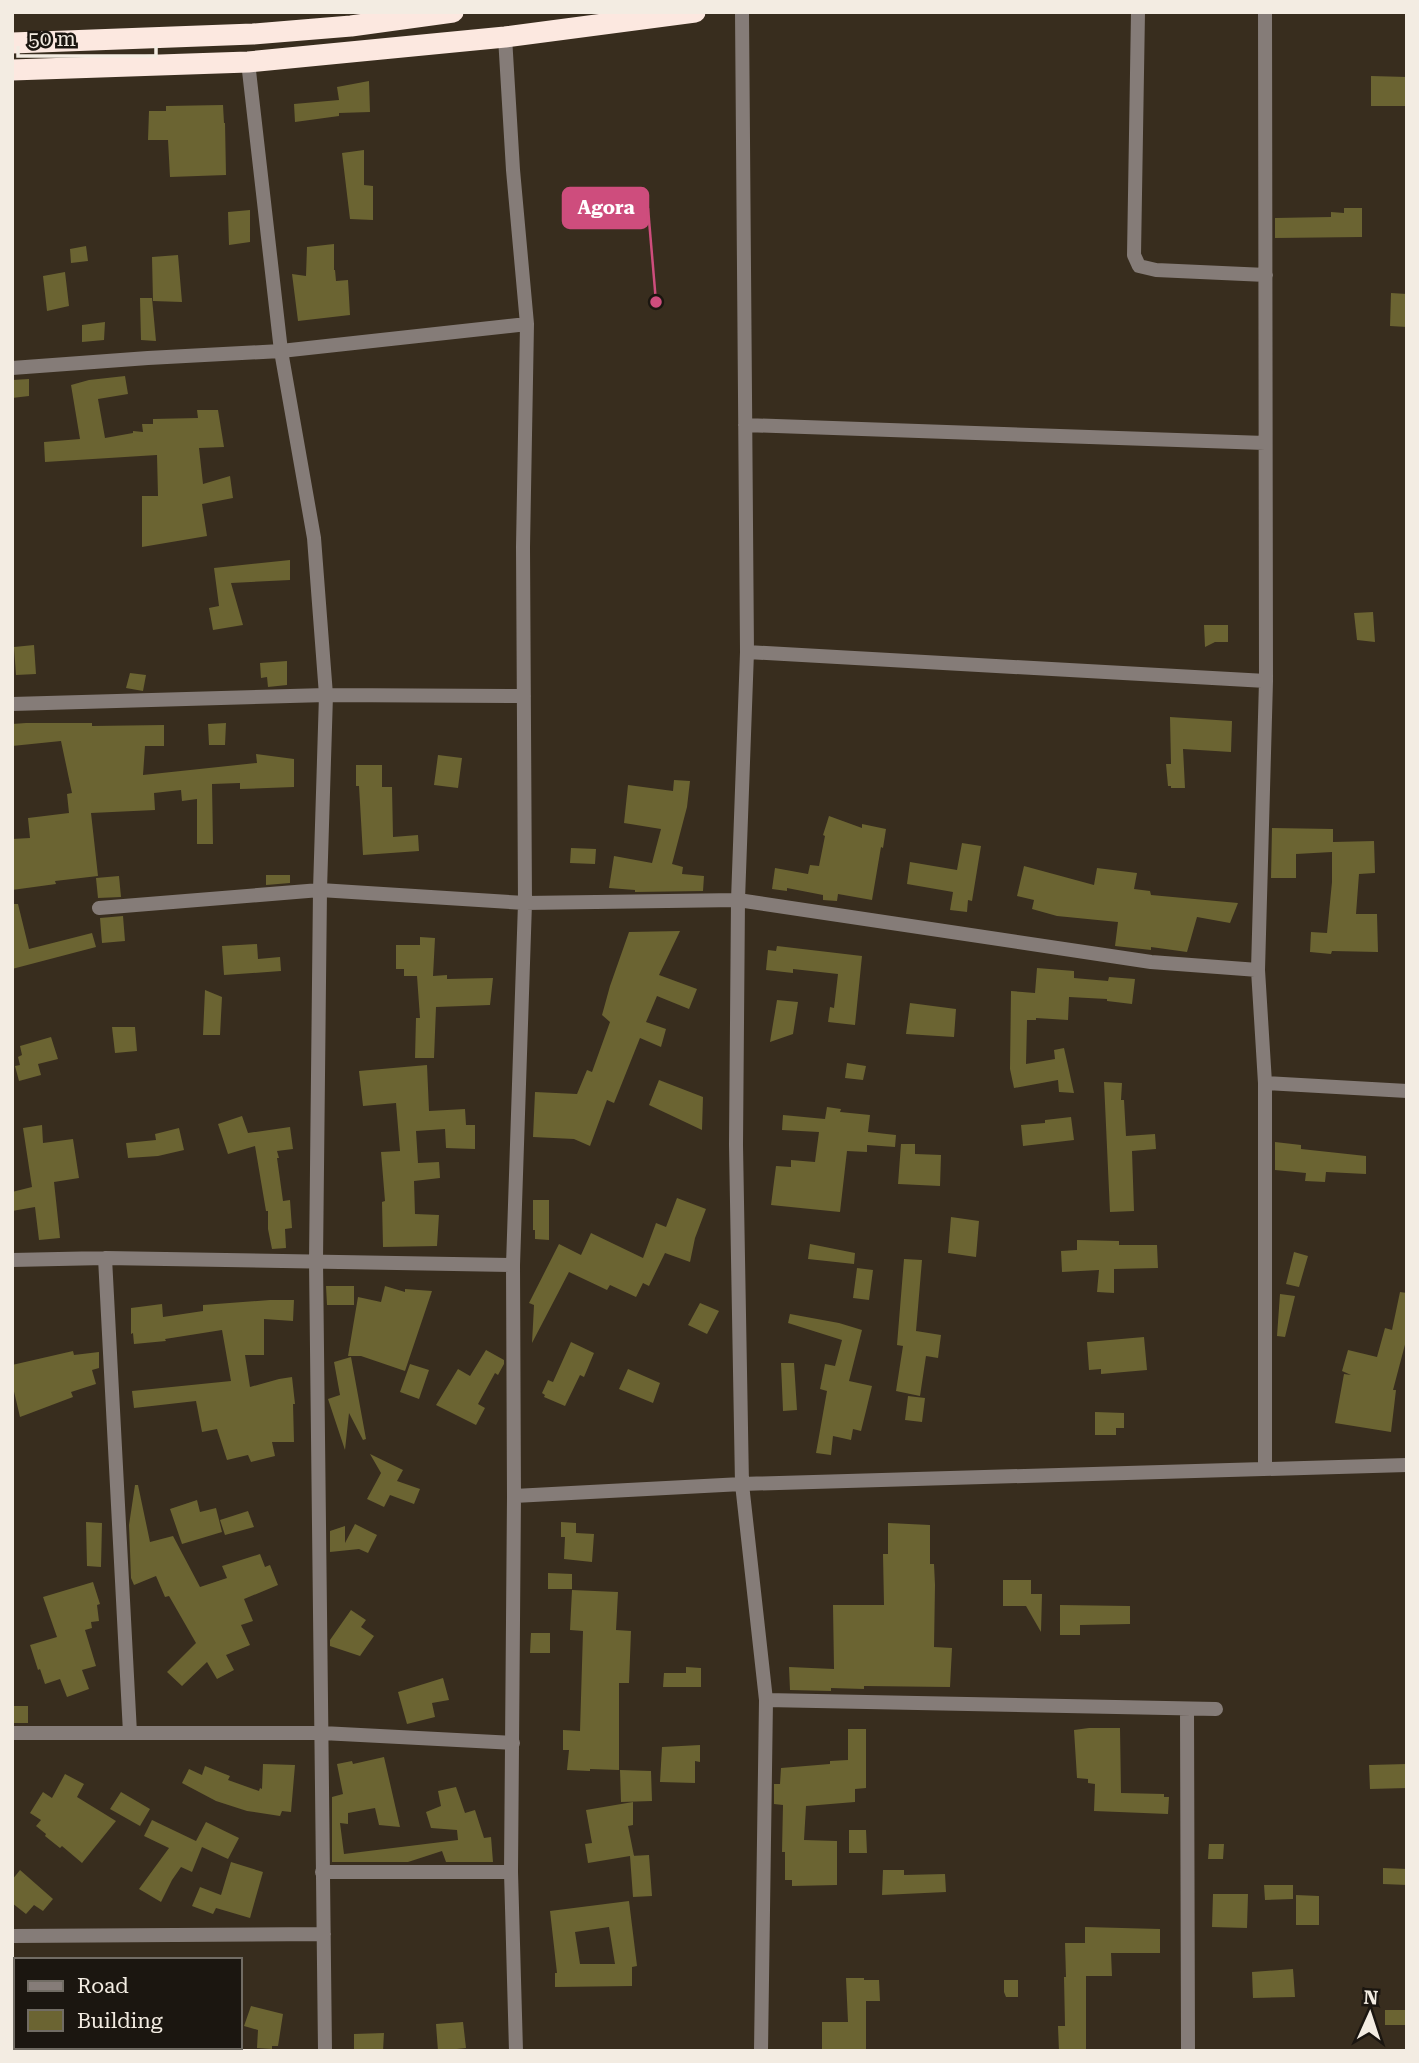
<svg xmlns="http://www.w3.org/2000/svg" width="1419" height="2063" font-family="'Roboto Serif',serif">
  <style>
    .building { fill: #6b6432; fill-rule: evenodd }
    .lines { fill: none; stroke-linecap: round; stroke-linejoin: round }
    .street { stroke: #857c78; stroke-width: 14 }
    .highway { stroke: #fce8e0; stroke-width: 21 }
    .leader { fill: none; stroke: #ce4d7d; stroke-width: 2.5 }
    .callout-dot { fill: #ce4d7d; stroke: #1b1610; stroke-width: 2.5 }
    .callout { fill: #ce4d7d; stroke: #ce4d7d; stroke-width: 2.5 }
    .callout-label { font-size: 19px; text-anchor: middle; font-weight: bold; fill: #fff }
  </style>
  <rect width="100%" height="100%" fill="#382d1e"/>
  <path class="building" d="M1371 76 1407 77V106H1371Z
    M369 81 370 112 339 113V116L295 122 294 104 339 100 337 87Z
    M223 105 224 123H225L226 175 170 177 168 140H148L149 111H166V106Z
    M364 150V185L373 186V220L350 219 342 153Z
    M1344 208H1362V237L1275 238V218L1331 217V212L1344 213Z
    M250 210V242L229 245 228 212Z
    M334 244V270H335L336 281 348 280 350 315 298 321 292 274 306 276 307 247Z
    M86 246 88 261 71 263 70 249Z
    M178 255 182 302 153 301 152 257Z
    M65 272 69 306 47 311 43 276Z
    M1391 293 1407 294V327L1390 326Z
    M140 298H152L156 341 141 340Z
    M105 322 104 340 82 342V325Z
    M125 376 128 394 98 399 105 438 133 433V431L143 432 142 424H153V419L198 418 197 410H218L224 447 199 448 203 484 230 476 233 498 202 504 207 536 142 547V496H158L157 455 45 462 44 442 80 439 71 385 89 380Z
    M29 379V396L12 398V380Z
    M290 560V580L231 583 243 625 213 630 209 608 219 606 214 568Z
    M1373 612 1375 642 1357 640 1354 613Z
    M1204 625H1228V642H1215L1205 647Z
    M34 645 36 674 16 675 14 647Z
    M287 661V685L268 687 267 677 261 678 260 663Z
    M130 673 146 675 143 691 126 688Z
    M1170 717 1232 721 1231 752 1183 749 1185 788H1171V786H1168L1166 764H1171Z
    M26 723H92V726L164 725V746H145L143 775 257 763 256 754 294 759V787L240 789V783L212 784 213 844H197V799L182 801 181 790 154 793 155 810 91 813 98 876 55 881 56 884 12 890V839L30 838 28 818 69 813 67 794 72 793 61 741 12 746V724Z
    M226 723 225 745H209L208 724Z
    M438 755 462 758 458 788 434 785Z
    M356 765H382V787H392L393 837 418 835 419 851 363 855 359 786H356Z
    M674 780 690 781 687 807 672 864 683 867 682 874 704 876 703 891 635 892V890L609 888 614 856 652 863 661 829 624 823 628 785 673 791Z
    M829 816 862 828V824L886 829 883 848 881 847 872 900 838 894 837 901 823 900V895L787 888V891L772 889 775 868 808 874 810 865 819 866 825 836 823 835Z
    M1272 828 1333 829V842L1374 841 1375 873 1359 874 1356 914H1377L1378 952 1332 951 1331 954 1310 952 1311 932 1327 933 1332 882V852L1296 854V878H1271Z
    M962 843 981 846 972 901 968 900 967 912 950 910 953 892 907 884 910 862 957 870Z
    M571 848 596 849 595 864 570 863Z
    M1024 866 1094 885 1097 868 1137 873 1134 889 1150 891 1151 895 1238 903 1230 923 1197 917 1187 952 1151 947V950L1115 946 1118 922 1057 916 1032 909 1034 900 1017 896Z
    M266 875H290V883L266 885Z
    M119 876 121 897 98 898 96 878Z
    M12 904H18L29 949 92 933 96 947 12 969Z
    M123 916 125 941 102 943 100 918Z
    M680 931 659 975 697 989 689 1009 657 996 646 1022 666 1029 661 1047 640 1038 614 1103 607 1100 590 1146 574 1139 533 1137 535 1092 577 1094 587 1070 592 1072 610 1022 602 1015 610 986 629 932Z
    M420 937 435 938 433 976 447 975V979L493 978 490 1005 436 1007 434 1058H415L416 1018H420L417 976H404V969H396V945H420Z
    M257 944 258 959 280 957 281 971 224 975 222 946Z
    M777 946 862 956 855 1025 828 1022 830 1007 834 1008 838 974 793 969V973L766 970 768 950 776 951Z
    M1037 968 1074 971V978L1108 981 1109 977 1135 979 1132 1004 1107 1001V999L1069 997 1068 1020 1036 1018V1020H1027L1026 1064 1055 1059 1054 1050 1064 1048 1074 1093 1059 1092 1058 1080 1014 1088 1010 1069 1011 991 1035 993Z
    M205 990 222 997 220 1035H203Z
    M777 1000 798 1002 793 1034 770 1042Z
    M910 1003 956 1009 954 1037 906 1034Z
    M112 1027H135L137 1051 115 1053Z
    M51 1037 58 1059 38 1064 41 1075 19 1081 15 1066 20 1065 18 1057 22 1055 20 1046Z
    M847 1063 866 1066 863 1080 845 1078Z
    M427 1065 429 1111 465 1109 466 1125H475V1149L446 1148 445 1129 416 1131 418 1163 439 1162 440 1178 414 1181 415 1214 439 1215 437 1246 383 1247 382 1202 385 1201 381 1152 400 1151 396 1103 363 1106 359 1071Z
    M659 1080 703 1097 702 1130 649 1105Z
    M1104 1082 1122 1083 1121 1100H1124L1126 1136 1155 1134 1156 1149 1132 1151 1134 1211 1110 1212Z
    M827 1107 841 1109 840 1112 870 1115 868 1132 896 1135 895 1147 867 1145V1152L847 1151 840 1212 771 1205 776 1166 791 1167V1160L815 1162 819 1132 782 1130 783 1115 825 1119Z
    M242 1116 248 1133 290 1127 293 1149 277 1151 279 1158H277L283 1201 290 1200 292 1228 285 1229 286 1248 272 1249 268 1229V1211H266L255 1146 228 1154 218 1124Z
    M1071 1117 1074 1140 1023 1146 1021 1125 1045 1123V1120Z
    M42 1125 43 1143 73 1139 79 1178 54 1182 60 1238 39 1240 35 1207 12 1211V1192L32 1187 23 1128Z
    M179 1128 184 1150 158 1156 128 1158 126 1143 156 1140 155 1134Z
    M1275 1142 1301 1145V1149L1366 1156V1174L1326 1172 1325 1182 1305 1181 1306 1173 1275 1170Z
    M901 1144H915V1154L941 1155 940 1186 898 1184Z
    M677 1198 706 1209 695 1238 690 1262 665 1253 649 1286 643 1283 636 1297 610 1285 607 1290 569 1272 532 1343 534 1305 529 1303 559 1244 581 1255 591 1233 643 1258 656 1223 666 1227Z
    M533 1200H549V1240L535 1239V1230H533Z
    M951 1217 979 1221 976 1257 948 1253Z
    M1077 1240 1119 1241V1245H1157L1158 1268 1114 1269V1293L1097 1292 1099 1270 1062 1272 1061 1251 1077 1250Z
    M810 1244 855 1253 854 1264 808 1259Z
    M1294 1252 1308 1256 1299 1287 1286 1284Z
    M904 1259 922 1260 916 1331 941 1335 938 1358 926 1356 920 1396 896 1391 903 1346 897 1345Z
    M857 1268 873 1270 869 1300 853 1298Z
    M326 1286H354V1305H327Z
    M385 1286 405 1292V1289L432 1291 405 1371 361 1356H348L358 1297 381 1302Z
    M1400 1292 1407 1293V1337L1393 1390H1396L1391 1432 1335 1423 1344 1374 1351 1375 1342 1371 1348 1350 1377 1357 1385 1328 1392 1330Z
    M1280 1294 1295 1296 1285 1337 1277 1336Z
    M270 1300H294L293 1321 264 1319V1355H245L250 1387 279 1379 292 1377 295 1404H293L294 1442H272L275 1456 251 1462 248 1455 227 1460 217 1429 202 1432 196 1401 134 1408 132 1391 231 1381 222 1330 165 1339 166 1341 134 1344 133 1333 131 1334V1308L162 1304 163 1317 203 1311V1305Z
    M700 1303 719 1311 707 1334 688 1325Z
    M790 1314 839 1323 862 1330 849 1381 872 1386 866 1411 861 1431 853 1429 851 1440 833 1436 831 1455 816 1453 827 1391 820 1389 825 1364 835 1366 842 1340 788 1323Z
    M1144 1337 1147 1370 1101 1374V1369L1089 1370 1087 1342Z
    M571 1342 594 1353 584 1377 580 1375 565 1406 544 1397 545 1395 542 1393 548 1380 553 1382Z
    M486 1350 504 1360V1364L498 1375 495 1373 478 1404 485 1408 476 1425 436 1405 458 1369 470 1376Z
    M73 1351 74 1355 99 1352V1368L92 1370 96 1384 71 1392 73 1397 20 1417 12 1383V1365Z
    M351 1357 366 1439 363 1440 349 1413 345 1450 328 1399 340 1395 334 1362Z
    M781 1363H794L797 1410 783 1411Z
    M410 1364 429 1370 419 1399 400 1392Z
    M628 1369 660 1383 653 1403 619 1389Z
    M908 1396 925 1398 922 1422 905 1420Z
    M1095 1412 1124 1413V1428H1116V1435H1095Z
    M370 1454 403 1470 397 1481 420 1489 414 1504 390 1495 384 1507 367 1499 381 1473Z
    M135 1485H138L150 1542 173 1536 200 1587 227 1578 222 1566 260 1554 265 1567 270 1565 278 1585 244 1599 253 1621 241 1625 250 1645 226 1655 234 1670 217 1679 207 1662 182 1686 167 1672 196 1643 169 1596 165 1597 156 1576 134 1585 131 1578 129 1525Z
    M197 1500 200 1512 216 1508 222 1532 182 1544 170 1509Z
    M248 1511 254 1527 225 1535 220 1520Z
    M86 1522 102 1523 101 1567 87 1566Z
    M561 1522 576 1523V1533L594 1534 592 1562 564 1559 565 1537H561Z
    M888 1523 930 1525V1564H934L935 1585 934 1647 952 1648 950 1687 864 1686V1689L831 1688V1691L790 1690 789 1667 834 1669 833 1605H884L883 1554H888Z
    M355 1524 377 1535 368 1553 359 1549 330 1552V1531L345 1526V1543Z
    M548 1573 572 1574V1589H548Z
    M1003 1580H1031V1594H1042L1041 1632 1026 1606H1003Z
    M93 1582 100 1604 97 1605 99 1621 91 1622 92 1628 85 1630 96 1666 82 1670 89 1689 67 1697 60 1679 45 1684 40 1669 38 1670 30 1645 57 1637 43 1597Z
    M572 1590 618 1592 616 1630 631 1631 629 1683H619V1770L590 1769V1771L567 1770 569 1750H563V1730L580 1731 583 1631 570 1630Z
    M1060 1605 1130 1606V1624L1080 1625V1635H1060Z
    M351 1610 366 1620 361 1627 374 1636 360 1656 330 1646V1640Z
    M531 1633H550V1653H530Z
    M686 1667 701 1668V1687H663L664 1673H686Z
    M443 1678 449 1700 432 1703 435 1717 407 1724 398 1692Z
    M13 1706H28V1723H14Z
    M1089 1728H1120L1121 1793 1164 1794V1797H1169L1168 1814 1094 1811 1095 1784 1088 1783V1779L1077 1778 1074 1730Z
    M848 1729H866V1788L855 1789V1802L806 1806 804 1840 837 1841V1885L792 1886V1880H785V1852H782L783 1805 774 1804V1784H780L781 1768 830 1764V1761L848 1760Z
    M700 1745V1762L695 1761V1783L660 1782 662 1747Z
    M384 1757 400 1827 379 1825 375 1808 348 1813V1824L340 1823 344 1854 458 1840 457 1830 431 1828 426 1812 441 1806 438 1791 456 1787 465 1813 475 1810 484 1838 491 1837 493 1862H446L442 1851 408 1862H332V1797L343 1794 337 1764 352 1761 353 1764Z
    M263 1764 295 1765 291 1812 282 1811 280 1816 247 1811 216 1801 182 1783 189 1769 202 1775 205 1766 230 1776 228 1780 259 1791 260 1788 262 1789Z
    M1407 1764V1788L1370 1789 1369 1765Z
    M620 1770 651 1771 652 1801 621 1802Z
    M65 1774 84 1784 77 1797 116 1821 82 1863 62 1846 60 1848 45 1836 46 1834 36 1826 41 1820 30 1813 43 1792 52 1798Z
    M121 1792 150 1809 140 1826 110 1809Z
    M633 1802V1825L628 1826 634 1856H631L649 1855 652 1896 633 1897 630 1856 588 1863 585 1844 592 1843 586 1810Z
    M152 1820 196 1841 206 1822 239 1838 228 1859 202 1847 192 1872 181 1867 172 1880 161 1902 139 1889 169 1848 144 1836Z
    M849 1830H866L867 1853H849Z
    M1209 1844H1224L1223 1859H1208Z
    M231 1862 263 1872 250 1918 216 1908 213 1914 192 1906 200 1887 221 1895Z
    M1383 1868 1407 1869V1885L1383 1884Z
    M20 1870 53 1899 43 1911 34 1905 26 1914 12 1903V1880Z
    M883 1870H904V1875L945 1874 946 1892 882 1895Z
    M1264 1885H1293V1899L1265 1900Z
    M1213 1894H1248L1247 1928 1212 1927Z
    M1296 1895 1319 1896V1925H1296Z
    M629 1901 637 1966 632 1967V1986L555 1987V1973H557L550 1911ZM609 1927 615 1964H580L575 1932Z
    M1085 1927 1160 1929V1953H1111L1112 1976H1086V2051H1059L1058 2026H1065L1064 1977H1066L1065 1943H1085Z
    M1293 1969 1295 1997 1253 1998 1252 1972Z
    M846 1978H864V1980H879L880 2001H866V2049H822V2022H848Z
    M1004 1980H1018V1997H1006L1004 1992Z
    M251 2006 283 2014 278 2046H272V2049L257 2048 258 2030 244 2026Z
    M1385 2010H1407V2025H1385Z
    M463 2022 466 2048 438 2051 436 2024Z
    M384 2033 383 2051H354V2034Z"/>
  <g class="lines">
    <path class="street" d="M742 12 747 652 738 900 736 1145 742 1484 766 1700 761 2051
      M1138 12 1134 255 1139 266 1156 270 1266 275
      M505 37 513 170 527 324 523 547 525 903 513 1265 514 1496 511 1872 516 2051
      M248 62 281 351 314 538 326 695 320 890 316 1261 325 2051
      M12 368 148 358 281 351 527 324
      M745 425 1265 443
      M747 652 1266 681
      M12 704 326 695 524 696
      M99 908 320 890 525 903 738 900 1151 962 1258 970
      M1265 1083 1407 1091
      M105 1258 130 1733
      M12 1260 105 1258 513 1265
      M1265 1469V1083L1258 970 1266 681 1265 12
      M514 1496 742 1484 1407 1465
      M766 1700 1216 1709
      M1187 1709 1188 2051
      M12 1733H322L513 1743
      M322 1872H511
      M12 1936 324 1934"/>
    <path class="highway" d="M12 43 253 34 351 26 453 12
      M12 70 248 62 505 37 695 12"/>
  </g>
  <path class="leader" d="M656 302L648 208"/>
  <circle class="callout-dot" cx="656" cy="302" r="7"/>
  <rect class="callout" x="563" y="188" width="85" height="40" rx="7"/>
  <g class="callout-label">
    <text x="606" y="214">Agora</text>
  </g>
  <rect width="1419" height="2063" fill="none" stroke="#f3ece2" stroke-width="28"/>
  <rect x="14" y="1958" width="228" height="91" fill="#1b1610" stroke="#716c64" stroke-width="2"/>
  <rect x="28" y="1981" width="35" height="10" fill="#857c78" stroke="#716c64" stroke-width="2"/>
  <text x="77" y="1993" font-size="21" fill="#f3ece2">Road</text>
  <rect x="28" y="2010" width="35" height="21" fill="#6b6432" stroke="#716c64" stroke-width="2"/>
  <text x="77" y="2028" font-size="21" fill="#f3ece2">Building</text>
  <g transform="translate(1370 2014) rotate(3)" stroke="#1b1610" stroke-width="5" paint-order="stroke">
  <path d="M0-5L12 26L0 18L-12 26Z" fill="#f3ece2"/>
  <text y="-10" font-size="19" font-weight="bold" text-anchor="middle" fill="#f3ece2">N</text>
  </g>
  <path d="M18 46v10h138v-10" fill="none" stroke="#f3ece2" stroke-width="3.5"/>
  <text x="28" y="46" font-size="21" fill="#f3ece2" stroke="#1b1610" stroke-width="5" paint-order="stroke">50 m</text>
</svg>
